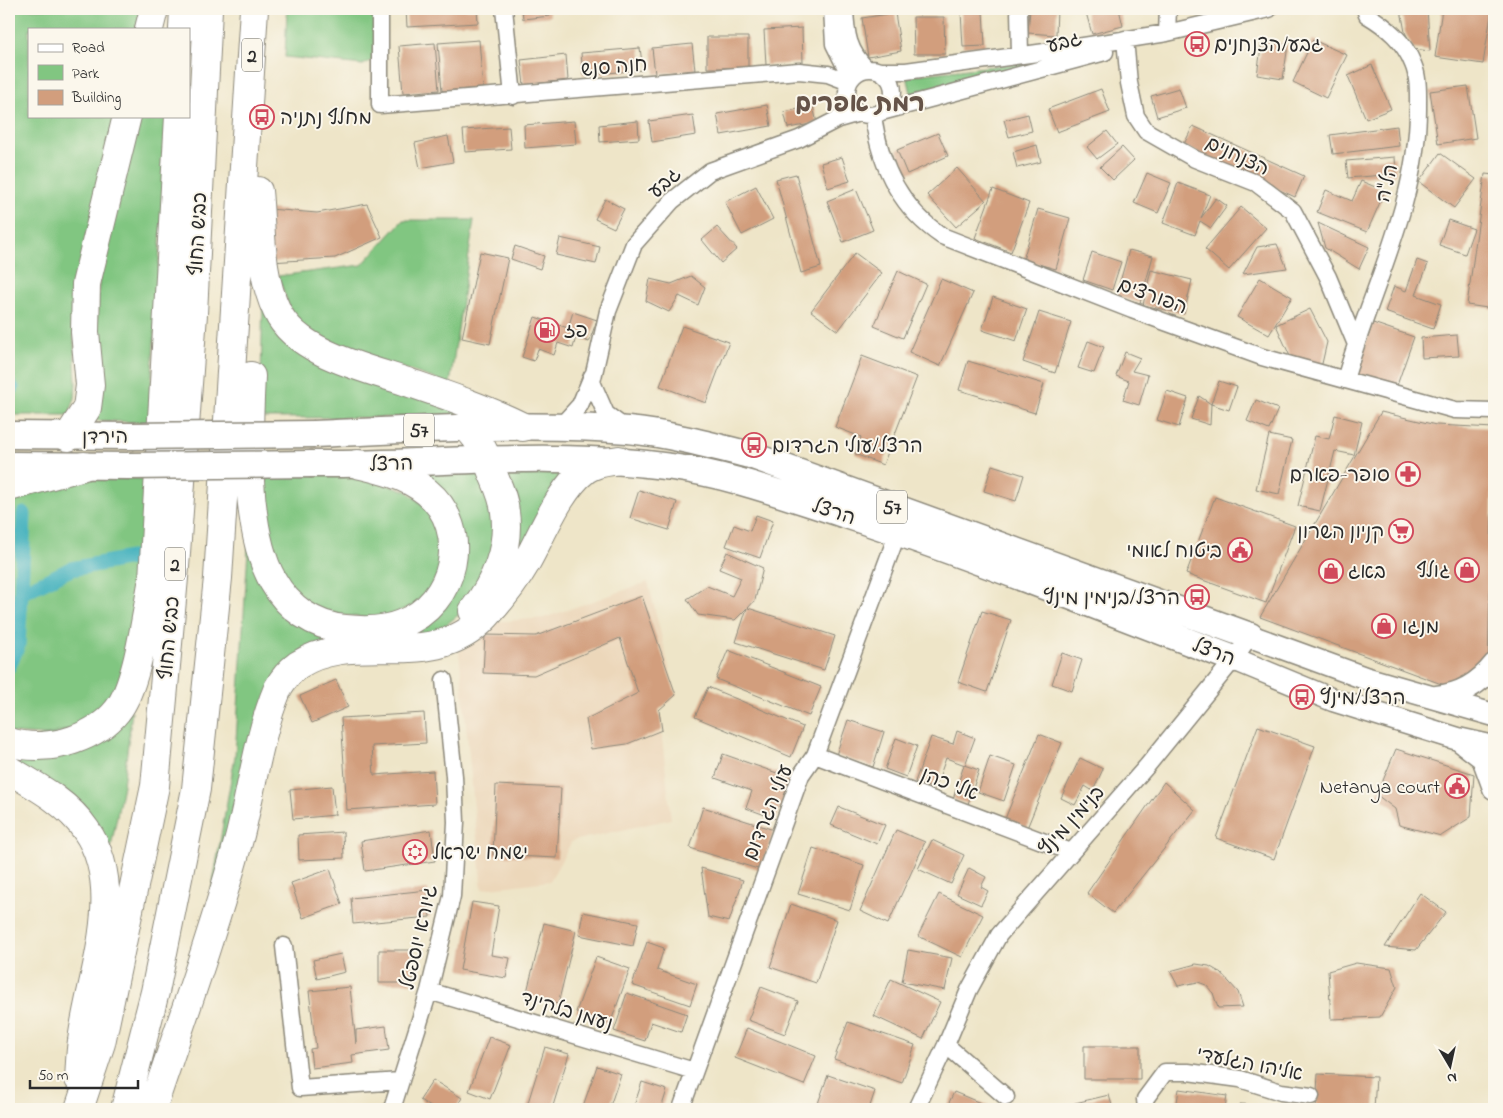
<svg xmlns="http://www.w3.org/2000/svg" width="1503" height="1118" font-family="'Indie Flower','Playpen Sans Hebrew',sans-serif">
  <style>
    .built { fill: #ecd7ba }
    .green { fill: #81c681; stroke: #567856 }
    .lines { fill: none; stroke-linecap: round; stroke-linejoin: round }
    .canal { stroke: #42b1bd; stroke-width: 15 }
    .building { fill: #d29e7d }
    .minor-casing { stroke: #8c887a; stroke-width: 19 }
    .secondary-casing { stroke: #8c887a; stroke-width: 25 }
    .trunk-casing { stroke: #8c887a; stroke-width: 29 }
    .motorway-casing { stroke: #8c887a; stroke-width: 30 }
    .minor { stroke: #fff; stroke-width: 16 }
    .secondary { stroke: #fff; stroke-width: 22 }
    .trunk { stroke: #fff; stroke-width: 26 }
    .motorway { stroke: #fff; stroke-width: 28 }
    .trunk-bridge-casing { stroke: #8c887a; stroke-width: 29; stroke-linecap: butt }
    .trunk-bridge { stroke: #fff; stroke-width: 26 }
    .labels { text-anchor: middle; stroke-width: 4; stroke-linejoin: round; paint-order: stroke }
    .shield { fill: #fbf7ec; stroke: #696865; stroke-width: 1 }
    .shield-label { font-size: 19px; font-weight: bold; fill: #2b2b2b }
    .street-label { font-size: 20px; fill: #2b2b2b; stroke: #fbf7ec }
    .poi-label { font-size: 20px; fill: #2b2b2b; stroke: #fbf7ec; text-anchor: start }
    .district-label { font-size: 25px; font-weight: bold; fill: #655348; stroke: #fbf7ec }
  </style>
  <rect width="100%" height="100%" fill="#fbf7ec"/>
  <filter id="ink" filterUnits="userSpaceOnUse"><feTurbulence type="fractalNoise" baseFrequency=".02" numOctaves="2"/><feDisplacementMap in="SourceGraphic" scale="10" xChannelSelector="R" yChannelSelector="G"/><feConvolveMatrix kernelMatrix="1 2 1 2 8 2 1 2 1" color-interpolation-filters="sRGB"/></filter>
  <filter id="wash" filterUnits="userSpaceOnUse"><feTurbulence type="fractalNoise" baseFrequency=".0096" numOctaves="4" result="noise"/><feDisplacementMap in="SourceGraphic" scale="20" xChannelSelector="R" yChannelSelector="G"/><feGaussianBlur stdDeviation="1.12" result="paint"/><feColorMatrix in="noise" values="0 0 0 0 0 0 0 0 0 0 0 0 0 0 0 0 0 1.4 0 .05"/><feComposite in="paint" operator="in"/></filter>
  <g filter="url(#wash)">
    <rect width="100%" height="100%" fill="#eee5c8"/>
    <path class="built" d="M648 582 676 695 659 710 671 819 572 841 550 881 482 889 459 652 495 622 544 618Z"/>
    <path class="green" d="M9 9H142L137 29H29V116H115L72 303 76 382 75 398 69 415H9Z
      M287 9H385L384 54 363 65 285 57Z
      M1054 59 912 97 907 76Z
      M138 116H168L149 423 91 420 100 267Z
      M403 220H474L450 384 352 351 295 323 278 276 362 265Z
      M263 296 269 315 467 417 260 418Z
      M494 464H556L569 478 519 562Z
      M479 466 493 492 496 546 461 613 433 635 291 660 207 916 235 756 249 534 278 603 385 635 462 553 394 471Z
      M347 473 407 491 438 520 443 566 420 602 382 619 319 613 280 576 262 498 268 477Z
      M96 478 151 479 143 581 121 685 111 704 60 736 9 733V496Z
      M132 711 123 785 107 868 9 765V746Z"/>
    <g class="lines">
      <path class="canal" d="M9 388H12
        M21 593 24 514
        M9 666 18 645 21 593 71 569 131 558"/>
    </g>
    <g id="blocks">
      <path class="building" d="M406 9H477L478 23 407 27Z
        M522 9H549L550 16 523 19Z
        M1030 9H1057L1056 35 1028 33Z
        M1085 9H1119L1123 26 1092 34Z
        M1427 9 1430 51 1413 49 1405 32 1401 10Z
        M1442 9H1492L1483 64 1435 57Z
        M983 11 985 46 963 47 961 12Z
        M895 13 901 51 868 57 862 18Z
        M913 17H944L945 54H914Z
        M802 28 803 63 766 65 764 30Z
        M707 37H748V68H707Z
        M479 40 483 88 442 91 438 43Z
        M1313 40 1347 55 1326 98 1293 82Z
        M1262 41 1288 45 1283 79 1257 75Z
        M435 43 439 90 403 93 399 46Z
        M692 44 695 70 655 74 652 48Z
        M640 48 643 70 583 75 581 53Z
        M566 55 568 80 524 85 521 60Z
        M1372 65 1391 109 1366 119 1348 76Z
        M1468 86 1476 138 1438 144 1430 91Z
        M1179 88 1186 108 1157 117 1151 96Z
        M1101 89 1110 112 1057 132 1048 109Z
        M767 105 771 126 721 135 717 114Z
        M813 106 817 123 788 128 784 112Z
        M1028 114 1032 131 1009 137 1004 120Z
        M693 115 696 135 652 142 649 121Z
        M574 121 576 144 525 148 524 125Z
        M638 121 639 139 600 142 599 125Z
        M1193 126 1304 176 1295 197 1183 146Z
        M1397 126 1399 146 1333 154 1330 135Z
        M509 127 511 149 465 152 463 130Z
        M1107 131 1117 144 1097 159 1087 147Z
        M938 133 948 156 907 174 897 150Z
        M448 136 453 162 420 168 415 143Z
        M1037 145 1041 162 1017 168 1013 152Z
        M1122 147 1134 160 1113 180 1100 167Z
        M1440 153 1476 179 1454 208 1419 182Z
        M842 157 850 181 828 188 821 163Z
        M1395 157 1396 174 1348 178 1346 161Z
        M957 168 986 201 956 227 927 195Z
        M1147 173 1171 183 1158 213 1134 203Z
        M796 174 821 267 801 273 776 179Z
        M1485 174 1494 175V309L1467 305Z
        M1361 181 1385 191 1367 232 1317 212 1326 190 1352 201Z
        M1178 183 1210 195 1201 218 1216 198 1227 206 1211 228 1200 221 1195 235 1163 223Z
        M756 186 773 219 742 235 725 202Z
        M856 189 873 230 843 242 827 201Z
        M993 189 1029 203 1011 252 975 238Z
        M605 199 624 209 614 228 595 219Z
        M367 204 382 237 335 258 270 262 269 209 317 213Z
        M1241 207 1266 228 1229 270 1205 249Z
        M1038 209 1070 218 1056 269 1023 260Z
        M1448 220 1474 229 1465 254 1439 245Z
        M1318 223 1369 247 1359 269 1325 248Z
        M717 227 737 249 721 263 702 240Z
        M560 238 600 247 596 264 556 255Z
        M1277 244 1287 268 1243 274 1257 247Z
        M515 246 544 256 540 269 511 259Z
        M1129 250 1153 256 1140 303 1116 296Z
        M480 252 508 258 490 344 462 338Z
        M1092 252 1121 262 1112 290 1083 280Z
        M855 253 882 273 838 331 811 311Z
        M1417 260 1428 264 1416 295 1441 304 1433 329 1385 312 1394 286 1406 291Z
        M1151 270 1192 280 1184 314 1143 305Z
        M898 271 926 284 903 338 874 326Z
        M691 276 705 287 698 305 679 296 669 312 646 301 650 279 671 284Z
        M1260 278 1292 297 1269 335 1237 317Z
        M941 279 973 293 940 366 909 352Z
        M993 297 1027 309 1016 341 982 330Z
        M1310 309 1327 342 1321 368 1293 363 1276 325Z
        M573 312 597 320 589 342 576 337 573 348 558 343 554 355 538 349 534 361 522 357 535 317 568 328Z
        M1039 312 1071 322 1055 373 1023 362Z
        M1373 323 1414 337 1395 391 1354 376Z
        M682 326 729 342 706 403 660 386Z
        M1457 335 1459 356 1422 358 1421 338Z
        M1088 341 1104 347 1094 373 1078 368Z
        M1125 352 1140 358 1132 371 1148 375 1139 405 1123 400 1129 381 1116 376Z
        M862 356 917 377 883 465 855 454 861 437 835 427Z
        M968 361 1044 384 1035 413 959 390Z
        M1219 381 1237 387 1229 410 1211 404Z
        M1167 391 1188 398 1179 427 1157 420Z
        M1199 396 1211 404 1210 425 1191 419Z
        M1256 400 1278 409 1269 430 1247 421Z
        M1381 412 1436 425 1494 428 1488 666 1455 689 1260 617Z
        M1335 415 1362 422 1354 455 1335 451 1320 511 1298 506 1315 436 1329 439Z
        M1269 435 1292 440 1279 494 1256 489Z
        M992 465 1024 475 1016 501 984 491Z
        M639 490 677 502 669 530 630 518Z
        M1215 497 1295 526 1266 603 1186 574Z
        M756 515 773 521 760 558 726 546 734 525 750 531Z
        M727 552 763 568 755 600 748 608 835 636 824 670 736 642 747 608 735 620 698 615 687 599 707 586 732 596 741 578 719 569Z
        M642 596 676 695 659 710 662 730 627 744 591 749 586 719 638 693 620 638 534 675 483 673 485 635 536 636Z
        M982 611 1011 620 987 692 958 682Z
        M728 650 821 687 809 716 716 679Z
        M1062 653 1082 660 1072 691 1052 684Z
        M336 680 348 707 312 723 300 696Z
        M708 687 803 727 791 757 695 717Z
        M424 713 426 743 372 746 374 775 433 771 435 804 347 810 341 718Z
        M848 720 884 732 873 767 836 755Z
        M1258 726 1315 746 1274 859 1216 838Z
        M957 731 975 738 965 765 946 758 935 789 915 782 931 737 953 744Z
        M1039 734 1062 743 1027 828 1005 819Z
        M896 738 917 746 906 777 885 769Z
        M1396 749 1474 774 1471 817 1441 836 1399 825 1395 809 1377 795Z
        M723 754 791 778 776 819 746 808 752 791 715 778Z
        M990 756 1016 765 1004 801 978 792Z
        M1080 758 1103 769 1093 791 1085 786 1075 805 1061 798Z
        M964 765 979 770 968 804 953 799Z
        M1164 782 1195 810 1113 913 1087 893Z
        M496 785 561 788 557 858 493 855Z
        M332 786 335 815 293 819 290 790Z
        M703 807 774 830 761 870 690 848Z
        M839 807 885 825 877 844 831 825Z
        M431 830 435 861 365 871 361 841Z
        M896 830 925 842 888 924 860 911Z
        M343 832 344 858 299 860 298 835Z
        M932 840 964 855 951 884 918 869Z
        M813 848 864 865 850 910 798 894Z
        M701 868 743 880 729 922 708 917Z
        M969 868 986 877 981 887 988 891 981 905 957 894Z
        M330 869 342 904 303 918 291 883Z
        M428 890 430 917 353 924 351 898Z
        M1420 893 1446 912 1416 950 1385 947Z
        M939 894 983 915 962 957 918 936Z
        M472 902 499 906 491 955 510 958 506 978 460 970Z
        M791 904 837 920 816 983 770 967Z
        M583 912 638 923 633 946 579 935Z
        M544 923 576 931 558 1004 526 996Z
        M647 942 664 948 657 970 697 984 690 1005 632 985Z
        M379 950H413V983H379Z
        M908 950 952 958 945 990 902 982Z
        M341 954 345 972 317 979 313 960Z
        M596 957 630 969 610 1024 576 1012Z
        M1356 963 1391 968 1397 987 1380 1017 1331 1019 1328 971Z
        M1196 964 1209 966 1221 973 1238 992 1243 1007 1218 1008 1213 993 1206 985 1198 982 1178 986 1170 971Z
        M891 979 940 1002 923 1039 874 1016Z
        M350 987 356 1044V1030L386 1026 389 1050 352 1055 353 1063 312 1068 310 1049 316 1048 309 991Z
        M761 987 798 1001 785 1034 748 1020Z
        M627 993 687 1014 681 1032 651 1022 645 1041 614 1031Z
        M848 1022 915 1045 902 1083 834 1059Z
        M747 1028 816 1056 804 1085 735 1058Z
        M489 1037 511 1045 490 1099 469 1091Z
        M1084 1046H1140V1079H1084Z
        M545 1047 569 1054 552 1109H526Z
        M597 1066 621 1074 609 1109H582Z
        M1318 1074 1376 1077 1374 1109H1316Z
        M828 1075 875 1091 869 1109H816Z
        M433 1080 462 1098 455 1109H434L420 1100Z
        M642 1082 667 1090 661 1109H633Z
        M1179 1089 1227 1096 1225 1109H1176Z
        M954 1092 995 1109H946Z
        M1109 1095 1113 1109H1077L1075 1103Z
        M1240 1104 1307 1108V1109H1240Z"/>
    </g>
  </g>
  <g filter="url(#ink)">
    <use href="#blocks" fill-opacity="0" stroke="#8c887a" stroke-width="1"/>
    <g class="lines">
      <defs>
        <path id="minor" d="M380 9V105L799 71 828 74 849 82
          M504 9 513 96
          M832 9 834 44 851 78
          M845 9C846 34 848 51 867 69
          M1019 9 1020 55
          M1167 33 1168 9
          M1125 39 1129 83 1136 116 1146 131 1195 159 1256 183 1293 211 1328 277 1355 342
          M847 92a23 23 0 1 1 46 0a23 23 0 1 1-46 0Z
          M880 71H906L1045 52 1167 33 1269 9
          M885 111 1105 52
          M873 116C880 165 900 208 942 236L1132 310 1262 357 1455 410 1494 411
          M1345 380C1370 291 1418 203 1418 109 1418 94 1419 78 1413 64 1404 41 1387 27 1367 15L1365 9
          M559 428 580 405 592 376
          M625 428 606 414 592 382 608 311 634 244 672 201 710 171 799 139 838 119 859 113
          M815 755 1071 852
          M284 946 300 1088 400 1081
          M429 991 694 1071
          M946 1045 1006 1097
          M392 1109 429 991 452 896 456 822 454 776 444 680
          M681 1109 801 775 815 755 898 532
          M916 1109 946 1045 969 990 999 935 1147 766 1234 659 1250 636
          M1146 1109 1145 1099 1165 1072H1188L1240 1079 1281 1092 1311 1096"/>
        <path id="secondary" d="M1250 636 1365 678 1494 715
          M1234 659 1333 700 1458 739 1494 747
          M1436 697C1460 695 1479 684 1494 665
          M1461 741 1483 758 1494 788"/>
        <path id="trunk" d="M314 434C418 430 524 422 628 430 669 434 710 445 750 455L1250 636
          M9 435 132 436
          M312 464C432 465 552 450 672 467 731 475 786 496 843 514 975 557 1104 610 1234 659
          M9 465 130 466"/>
        <path id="motorway" d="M149 29 154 9
          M183 29 184 9
          M258 191C262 230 259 274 277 311 297 354 369 369 410 383 448 396 487 409 523 427
          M251 376C248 434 244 530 273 581 288 608 314 626 345 629 363 631 384 631 401 624 456 604 472 529 427 492 408 476 380 469 357 464
          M468 429C480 440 486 456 492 472 497 484 504 498 505 512 510 548 495 583 473 611
          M68 437 87 408 90 385 85 332 86 284 127 116
          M9 487 84 466
          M9 742C29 748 53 747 73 740 90 734 106 725 117 711 138 686 146 613 153 579L179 116
          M9 770C36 786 68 803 86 830 128 890 90 977 82 1041 80 1053 80 1066 79 1079
          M79 1109 101 1043 155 786 175 567 193 314 208 9
          M125 1109 155 992 196 789 218 578 254 9
          M152 1109C182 1020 214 930 239 839 252 789 258 736 278 688 283 679 290 671 298 665 356 627 432 675 486 616 501 600 515 582 526 563 542 535 559 490 585 470 595 462 607 462 619 460"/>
      </defs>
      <use href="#minor" class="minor-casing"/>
      <use href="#secondary" class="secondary-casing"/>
      <use href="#trunk" class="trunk-casing"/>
      <use href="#motorway" class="motorway-casing"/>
      <use href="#minor" class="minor"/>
      <use href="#secondary" class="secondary"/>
      <use href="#trunk" class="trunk"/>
      <use href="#motorway" class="motorway"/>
      <defs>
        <path id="trunk-bridge" d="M132 436 314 434
          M130 466 312 464"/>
      </defs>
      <use href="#trunk-bridge" class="trunk-bridge-casing"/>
      <use href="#trunk-bridge" class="trunk-bridge"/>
    </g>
  </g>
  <defs>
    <symbol id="bus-ring" viewBox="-11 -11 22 22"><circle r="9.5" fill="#fbf7ec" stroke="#d1495b" stroke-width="1.5"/><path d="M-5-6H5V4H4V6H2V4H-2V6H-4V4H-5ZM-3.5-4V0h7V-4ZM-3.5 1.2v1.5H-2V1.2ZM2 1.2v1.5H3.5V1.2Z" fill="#d1495b"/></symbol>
    <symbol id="fuel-ring" viewBox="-11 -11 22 22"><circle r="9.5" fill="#fbf7ec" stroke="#d1495b" stroke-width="1.5"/><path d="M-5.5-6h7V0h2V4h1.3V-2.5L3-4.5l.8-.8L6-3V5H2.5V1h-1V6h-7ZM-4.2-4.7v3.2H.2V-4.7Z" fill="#d1495b"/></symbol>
    <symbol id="pharmacy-ring" viewBox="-11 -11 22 22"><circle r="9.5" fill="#fbf7ec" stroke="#d1495b" stroke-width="1.5"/><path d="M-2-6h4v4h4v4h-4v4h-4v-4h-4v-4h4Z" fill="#d1495b"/></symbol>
    <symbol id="supermarket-ring" viewBox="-11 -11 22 22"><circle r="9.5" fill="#fbf7ec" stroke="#d1495b" stroke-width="1.5"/><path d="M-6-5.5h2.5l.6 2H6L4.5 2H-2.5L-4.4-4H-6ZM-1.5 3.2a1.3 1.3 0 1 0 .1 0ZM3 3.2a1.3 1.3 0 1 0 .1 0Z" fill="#d1495b"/></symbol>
    <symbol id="civic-ring" viewBox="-11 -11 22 22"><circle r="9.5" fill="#fbf7ec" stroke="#d1495b" stroke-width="1.5"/><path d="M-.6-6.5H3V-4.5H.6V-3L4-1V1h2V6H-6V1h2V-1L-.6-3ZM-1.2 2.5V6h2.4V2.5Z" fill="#d1495b"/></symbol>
    <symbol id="shop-ring" viewBox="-11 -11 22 22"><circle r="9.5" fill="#fbf7ec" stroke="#d1495b" stroke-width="1.5"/><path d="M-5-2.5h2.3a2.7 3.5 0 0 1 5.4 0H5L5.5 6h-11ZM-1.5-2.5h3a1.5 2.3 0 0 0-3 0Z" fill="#d1495b"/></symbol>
    <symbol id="synagogue-ring" viewBox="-11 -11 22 22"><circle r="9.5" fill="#fbf7ec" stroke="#d1495b" stroke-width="1.5"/><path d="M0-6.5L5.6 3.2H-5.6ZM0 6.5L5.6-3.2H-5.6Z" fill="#d1495b"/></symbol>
  </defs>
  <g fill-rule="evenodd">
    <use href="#bus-ring" x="1183" y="30" width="28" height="28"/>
    <use href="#bus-ring" x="248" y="103" width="28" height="28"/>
    <use href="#fuel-ring" x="533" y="316" width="28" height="28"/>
    <use href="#bus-ring" x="740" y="431" width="28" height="28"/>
    <use href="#pharmacy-ring" x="1394" y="460" width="28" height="28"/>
    <use href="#supermarket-ring" x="1387" y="517" width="28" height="28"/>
    <use href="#civic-ring" x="1226" y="536" width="28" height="28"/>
    <use href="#shop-ring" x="1453" y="556" width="28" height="28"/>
    <use href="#shop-ring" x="1317" y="557" width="28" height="28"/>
    <use href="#bus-ring" x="1183" y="583" width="28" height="28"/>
    <use href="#shop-ring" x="1370" y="612" width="28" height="28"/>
    <use href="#bus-ring" x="1288" y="683" width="28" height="28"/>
    <use href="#civic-ring" x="1443" y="772" width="28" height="28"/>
    <use href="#synagogue-ring" x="401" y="838" width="28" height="28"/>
  </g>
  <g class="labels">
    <g class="shield">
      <rect x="242" y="38.5" width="20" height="33" rx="4"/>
      <rect x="404" y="413.5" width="30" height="33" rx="4"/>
      <rect x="877" y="490.5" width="30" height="33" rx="4"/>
      <rect x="165" y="547.5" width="20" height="33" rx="4"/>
    </g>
    <g class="shield-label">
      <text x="252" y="62">2</text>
      <text x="419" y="437">57</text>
      <text x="892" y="514">57</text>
      <text x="175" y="571">2</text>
    </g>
    <g class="street-label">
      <text transform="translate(1064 41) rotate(-15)" y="7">גבע</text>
      <text transform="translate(614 66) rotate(-5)" y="7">חנה סנש</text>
      <text transform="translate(1238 155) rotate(25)" y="7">הצנחנים</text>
      <text transform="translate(664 182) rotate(-42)" y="7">גבע</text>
      <text transform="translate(1386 183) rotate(-76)" y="7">הל"ה</text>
      <text transform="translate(197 234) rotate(-87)" y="7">כביש החוף</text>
      <text transform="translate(1153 295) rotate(20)" y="7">הפורצים</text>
      <text transform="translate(105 436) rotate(-1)" y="7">הירדן</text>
      <text transform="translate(391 463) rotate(-2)" y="7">הרצל</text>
      <text transform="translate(834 511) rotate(18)" y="7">הרצל</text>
      <text transform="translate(168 638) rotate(-85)" y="7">כביש החוף</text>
      <text transform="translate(1214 651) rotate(21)" y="7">הרצל</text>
      <text transform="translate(950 783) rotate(21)" y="7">אלי כהן</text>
      <text transform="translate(767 812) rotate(-68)" y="7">עולי הגרדום</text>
      <text transform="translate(1071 820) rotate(-48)" y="7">בנימין מינץ</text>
      <text transform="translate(418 937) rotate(-77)" y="7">גיורא יוספטל</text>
      <text transform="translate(567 1010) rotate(17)" y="7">נעמן בלקינד</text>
      <text transform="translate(1250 1063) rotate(11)" y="7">אליהו הגלעדי</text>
    </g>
    <g class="poi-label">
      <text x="1214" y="51">גבע/הצנחנים</text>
      <text x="280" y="124">מחלף נתניה</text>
      <text x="564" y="337">פז</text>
      <text x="772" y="452">הרצל/עולי הגרדום</text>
      <text x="1390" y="481" text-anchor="end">סופר-פארם</text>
      <text x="1384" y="538" text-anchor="end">קניון השרון</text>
      <text x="1222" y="557" text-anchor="end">ביטוח לאומי</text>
      <text x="1450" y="577" text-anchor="end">גולף</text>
      <text x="1348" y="578">באג</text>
      <text x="1180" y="604" text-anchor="end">הרצל/בנימין מינץ</text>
      <text x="1402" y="633">מנגו</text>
      <text x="1320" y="704">הרצל/מינץ</text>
      <text x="1440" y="793" text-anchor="end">Netanya court</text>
      <text x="432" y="859">ישמח ישראל</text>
    </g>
    <g class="district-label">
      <text x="860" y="111">רמת אפרים</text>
    </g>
  </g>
  <rect width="1503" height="1118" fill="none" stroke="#fbf7ec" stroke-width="30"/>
  <rect x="28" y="28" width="162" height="90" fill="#fbf7ec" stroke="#a8a59f"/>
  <rect x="38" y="44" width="25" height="8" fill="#ffffff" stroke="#a8a59f"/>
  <text x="72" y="52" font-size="15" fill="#2b2b2b">Road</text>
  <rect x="38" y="65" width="25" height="15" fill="#81c681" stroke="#a8a59f"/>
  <text x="72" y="78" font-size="15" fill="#2b2b2b">Park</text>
  <rect x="38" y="90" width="25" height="15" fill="#d29e7d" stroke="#a8a59f"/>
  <text x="72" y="102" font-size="15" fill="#2b2b2b">Building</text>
  <g transform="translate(1450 1066) rotate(171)" stroke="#fbf7ec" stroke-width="4" paint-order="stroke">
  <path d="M0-4L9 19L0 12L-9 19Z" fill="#2b2b2b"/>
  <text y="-8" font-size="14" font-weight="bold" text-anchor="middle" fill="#2b2b2b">N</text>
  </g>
  <path d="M30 1080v8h108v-8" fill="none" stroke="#2b2b2b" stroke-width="2.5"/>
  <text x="38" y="1080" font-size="15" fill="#2b2b2b" stroke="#fbf7ec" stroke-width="4" paint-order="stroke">50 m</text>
</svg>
